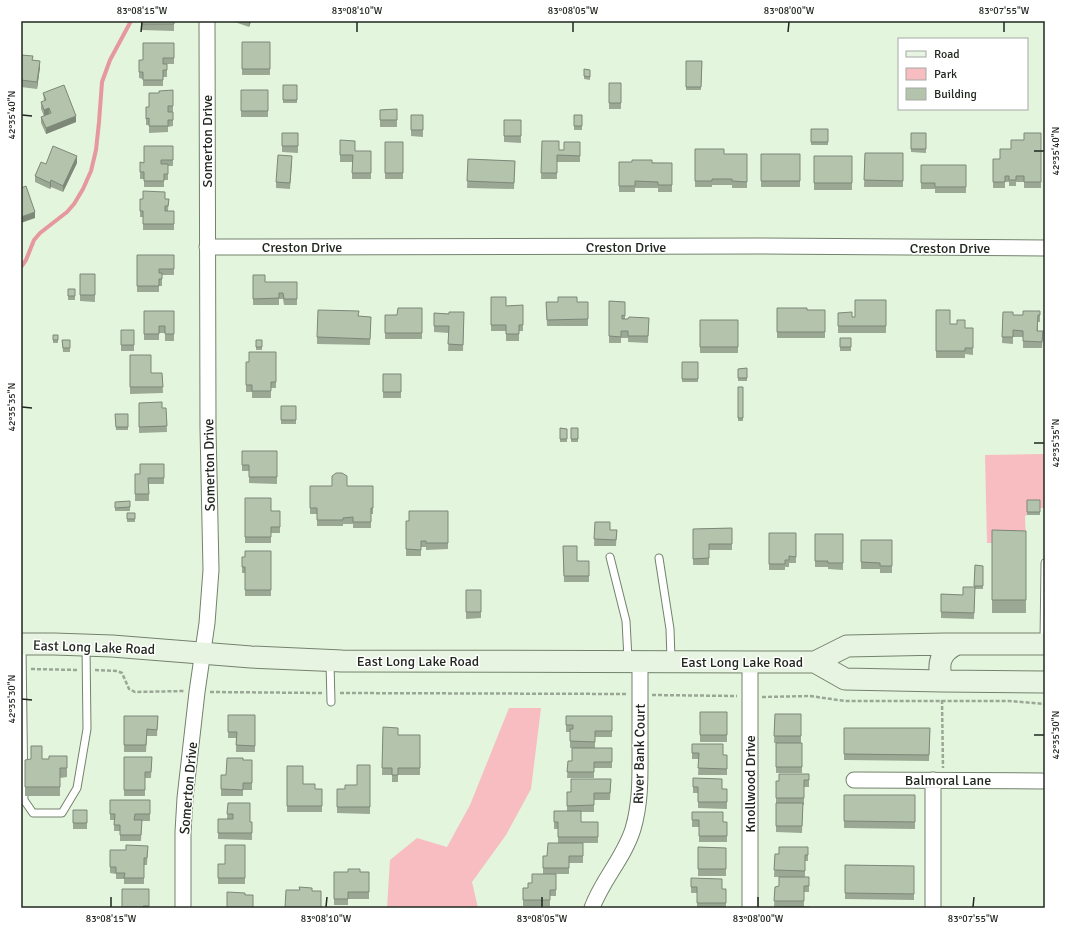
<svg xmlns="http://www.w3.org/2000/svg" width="1066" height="929" font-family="Signika,sans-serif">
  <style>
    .green { fill: #f7bdc0 }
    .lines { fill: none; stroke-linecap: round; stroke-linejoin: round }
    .stream { stroke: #e5989d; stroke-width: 4 }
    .lane-casing { stroke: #73826d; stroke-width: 9 }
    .street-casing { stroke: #73826d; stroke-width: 17 }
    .secondary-casing { stroke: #73826d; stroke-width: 23 }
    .path { stroke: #9aa795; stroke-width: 2.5; stroke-dasharray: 4 2; stroke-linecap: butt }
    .lane { stroke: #fff; stroke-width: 7 }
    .street { stroke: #fff; stroke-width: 15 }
    .secondary { stroke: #e7f4e1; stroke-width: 21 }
    .wall { fill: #9aa894 }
    .shaded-wall { fill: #7d8878 }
    .building { fill: #b3c3ac; stroke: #7d8878 }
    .ticks { fill: none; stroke: #21271f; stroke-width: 1.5 }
    .labels { text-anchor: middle; stroke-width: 3; stroke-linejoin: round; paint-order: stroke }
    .street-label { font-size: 14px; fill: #21271f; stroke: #fff }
    .neatline { fill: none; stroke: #21271f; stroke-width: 1.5 }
    .ticks-label { font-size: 10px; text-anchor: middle; fill: #21271f }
  </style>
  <rect width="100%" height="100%" fill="#e4f5dd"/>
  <path class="green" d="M1045 454V508H1040L1027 503V515L1025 516 1026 543H987L985 455Z
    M509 708H541L531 789 506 835 472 882 478 908H387L390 860 417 838 447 847 470 805Z"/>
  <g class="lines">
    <path class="stream" d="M21 267 26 260 34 240 40 233 67 212 74 204 83 189 91 171 96 150 99 122 102 82 110 60 131 21"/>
    <defs>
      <path id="lane" d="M610 557 626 621 628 659
        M659 558 670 629 671 659
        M1044 642 1045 563
        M22 647 24 800 33 813H62L77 788 87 729 86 647
        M330 663 331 702"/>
      <path id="street" d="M207 247 762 246 1045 248
        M854 780 1042 781
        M183 908V832L185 798 197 692 207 623 211 570 208 428 207 21
        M592 908C602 880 624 858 633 829 641 802 640 775 640 747 640 718 640 690 640 661
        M750 908V661
        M933 908V780"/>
      <path id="secondary" d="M21 644H54L112 646 251 657 342 661 815 662 847 646 944 644H1045
        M815 662 845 679 942 681 1045 682
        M942 681C937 664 940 652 957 644"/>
    </defs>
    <use href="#lane" class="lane-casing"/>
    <use href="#street" class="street-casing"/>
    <use href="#secondary" class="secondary-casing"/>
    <path class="path" d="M31 669 78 670
      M95 670 117 671 122 673 129 689 135 692 185 691
      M210 692 323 693
      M340 693 627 694
      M652 695 737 696
      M762 697 810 696 845 701H1010L1045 704
      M942 700 943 768"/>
    <use href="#lane" class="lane"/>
    <use href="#street" class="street"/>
    <use href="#secondary" class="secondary"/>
  </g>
  <path class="wall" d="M142 21H174V31L142 30Z
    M232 21H251L249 27Z
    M242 42H270V75H242Z
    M174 43V64H163L167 70V77H163V86H143V79L139 78V60H143Z
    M21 57 33 60 40 67 37 89 21 87Z
    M686 61H702L701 90H686Z
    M584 69 590 70V80L584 79Z
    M609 83H621V109H609Z
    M283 85H297V103H283Z
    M173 90V126L168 127V132L149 133V125H146V107H149L159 93Z
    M241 90H268V117H241Z
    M43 93 76 122 46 134 41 123V117L44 116 41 109V102L44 101Z
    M397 109V127H380V110Z
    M411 115H423V137L411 136Z
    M574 115H582V130H574Z
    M504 120H521V143L504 142Z
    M811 129H828V145H811Z
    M282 133H298V153L282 152Z
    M911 133H926V153L911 152Z
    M1041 133V188H1024V182H1016V186H1009V182H1005V188H993V159H1000L1011 149Z
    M340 140 355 151H371V179H352V162H340Z
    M542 141 559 150H564L580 142V162H557V179H541Z
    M385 142H403V179H385Z
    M173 146V166H168V180H164V187H144V179H140V162L144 163Z
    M695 149 724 154H747V188H732V185H712V187H695Z
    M865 153H903V187H864Z
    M761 154H800V187H761Z
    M814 156H852V190H814Z
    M468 159 515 161 514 189 467 188Z
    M292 162 290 189 276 188V182Z
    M619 162 672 163V192H658V188H635V192H619Z
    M77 163 63 192 51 187 50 189 35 182V176L46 164Z
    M921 165H966V193H935V189H921Z
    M165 199H169L168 211H174V230H143V217H140V206Z
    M137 255H174V275H162V286H159V292H137Z
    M80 274H95V302L80 301Z
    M253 275 265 282H297V305H284L283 299H279V305H253Z
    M68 289H75V300H68Z
    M491 297 506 306 523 305V331H519V341H506V331H491Z
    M886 300V333H838V313L852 317H855Z
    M609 301 625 302V319L649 318 648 343 628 342V338H621V343H609Z
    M546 302H588V326H547Z
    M422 308V339H385V315H397Z
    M777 308 807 310H825V338H777Z
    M936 310 950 324 965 328H973V355L965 354V358H936Z
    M144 311H174V341H165V333H159V340H144Z
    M1040 311V322H1038V331H1043L1042 348H1023V337H1013V344L1002 343 1003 312 1013 315H1023Z
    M464 312 463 351H448L449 333 434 332V313L449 314Z
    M371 317 370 345 317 344V337Z
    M700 320H738V353H700Z
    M121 330H134V351H121Z
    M53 335H58V343H53Z
    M840 338H851V351H840Z
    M62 340H70V352H63Z
    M256 340H262V350H256Z
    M276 352V388H271V398H252V392H246V362H249Z
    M130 355 151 373H162L163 393 130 394Z
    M682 362H698V382H682Z
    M747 368V381H738V369Z
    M383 374H401V398H383Z
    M738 387H743V421H738Z
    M139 403 162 408H166L167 432 139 433Z
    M281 406H296V424H281Z
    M115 414 128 427V430H116Z
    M560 428 567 429V442H560Z
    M571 428H578V442H571Z
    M242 451H277V484L249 483V471H242Z
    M164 464V484H149V501H135V474H140Z
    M310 486H373V514H371V528H353V524H343V526H317V514H310Z
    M245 498 271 511H280V533H271V543H245Z
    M1027 500 1040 512V515H1027Z
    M115 502 130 507V511H115Z
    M448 511V549L426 550V547H421V556H406V521H409Z
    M127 513H135V522H127Z
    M595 522 610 530H617L616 546H594Z
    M732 528V550H709V565H693V529Z
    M992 530 1026 531V613H992Z
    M769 533H796V563H789V567H785V570H769Z
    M815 534H843V570L828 569V567H815Z
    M861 540H892V573H880V569H861Z
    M563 546 577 561H589V582H564Z
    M271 551V596H245V573H242V567L245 557Z
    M975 565 983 566V589H975L974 619 941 618V594L963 595 974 587Z
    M466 590H481V618L466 619Z
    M700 712H727V742H700Z
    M775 714H801V743H802V773H776V743H774Z
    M228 715H255V752H236V738H228Z
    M124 716H158L157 736H147L146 752H124Z
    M566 716H612V737H595V748H612V768H594V778H567L568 761H572V748H570V732H566Z
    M383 727 398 735H420V775H398V782H392V775H382Z
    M844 728H930L929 761 844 760Z
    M692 744 723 755H727V775H698L699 759H692Z
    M67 756V777L60 778V796H25V760L49 759Z
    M124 757H152L151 778H145V796H124Z
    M243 760H252V790H243V796H221V775H226Z
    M370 765V814L337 813V789H345L357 785Z
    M287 766 303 784 315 789H322V812H287Z
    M809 774V787H804V805H803L802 833 776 832V781H779Z
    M693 778 722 789H727V809L698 808V793H693Z
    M611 779 610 800H594V812H581V822H598V843H583V863H569V874H556V896H550V906H523V888H528L532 883 543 874V856H547L558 843V829H554V811H567V792H571Z
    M844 795H915V829L844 828Z
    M110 800H150V821H142L141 841H120V831H114V820H110Z
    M228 803 250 822H252V840L218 839V819H227Z
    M73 810H87V829H73Z
    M692 812 723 822H727V842H699V827H692Z
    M245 845V884H218V864H225Z
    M148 846 147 865H144V884H124V879H116V874L110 873V850H126Z
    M698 847 726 848V876H698Z
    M808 847V861H805V877H774L775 854H779Z
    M845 865 914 866V900L845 899Z
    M334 872H369V899H348V905H334Z
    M809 877V892H804V907H774L775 887 779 886Z
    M691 878 722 889H726V908H697V893H691Z
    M149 889V908H122Z"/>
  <path class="shaded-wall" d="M249 21H251L249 27Z
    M40 61V67L37 89V82Z
    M49 108V114L44 116V110Z
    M76 116V122L46 134V128Z
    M77 156V163L63 192V186Z
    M51 180V187L50 189V183Z
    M35 212V218L21 223V217Z"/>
  <path class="building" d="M142 21H174V24H142Z
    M242 42H270V69H242Z
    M143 43H174V58H163V64H167V70H163V80H143V72H139V60H143Z
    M21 55 33 56 32 60 40 61 37 82 21 80Z
    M686 61H702L701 87H686Z
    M584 69 590 70V77L584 76Z
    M609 83H621V103H609Z
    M64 85 76 116 46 128 41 117 51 113 49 108 44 110 41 102 46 100 43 93Z
    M283 85H297V100H283Z
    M173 90V106H168V112H173V120H168V126H149V118L146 119V107H149V93H159V91Z
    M241 90H268V111H241Z
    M397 109V120H380V110Z
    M411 115H423V130H411Z
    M574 115H582V126H574Z
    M504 120H521V136H504Z
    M811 129H828V142H811Z
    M282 133H298V146H282Z
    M911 133H926V149H911Z
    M1024 133H1041V182H1024V176H1016V180H1009V176H1005V182H993V159H1000V149H1011V140H1024Z
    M340 140 355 141V151H371V173H352L353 155H340Z
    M542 141H559V150H564V142H580V156L557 155V173H541Z
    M385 142H403V173H385Z
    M53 146 77 156 63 186 51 180 50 183 35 176 41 162 46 164Z
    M144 146H173V160H161V164H168V174H164V181H144V172H140V162L144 163Z
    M695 149H724V154H747V182L732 181V179H712V181H695Z
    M865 153H903V181L864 180Z
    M761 154H800V181H761Z
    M278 155 292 156 290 183 276 182Z
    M814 156H852V183H814Z
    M468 159 515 161 514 183 467 181Z
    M632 160H652V163H672V185H658V182L635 181V186H619V162H632Z
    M921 165H966V187H935V183H921Z
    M26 186 35 212 21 217V188Z
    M143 191 165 192V199H169L168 206H165V211H174V224H143V211H140V199H143Z
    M137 255H174V269H159V273H162V279H159V286H137Z
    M80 274H95V295H80Z
    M253 275H265V282H297V299H284L283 293H279V298L253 299Z
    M68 289H75V296H68Z
    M491 297H506V306L523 305V325H519V334H506V325H491Z
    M558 297H577V302H588V319L547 320 546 302H558Z
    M855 300H886V326H838V313L852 312V317H855Z
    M609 301 625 302V316L622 315V319H628L629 317 649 318 648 336H628V331H621V337L609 336Z
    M398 308H422V333H385V315H397Z
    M777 308H807V310H825V332H777Z
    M318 310 359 311 358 316 371 317 370 339 317 337Z
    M936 310H950V324H957V320H965V328H973V348H965V351H936Z
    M144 311H174V334H165V326H159V334H144Z
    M1023 311H1040V315H1038L1037 331H1043L1042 342 1023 341V331L1013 330V337H1002L1003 312H1013V315H1023Z
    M449 312H464L463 345 448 344 449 326H434V313L449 314Z
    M700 320H738V347H700Z
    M121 330H134V345H121Z
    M53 335H58V340H53Z
    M840 338H851V347H840Z
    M62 340H70V348H63Z
    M256 340H262V347H256Z
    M249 352H276V382H271V391H252V385H246V362H249Z
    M130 355H151V373H162L163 387H130Z
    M682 362H698V379H682Z
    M747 368V378H738V369Z
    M383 374H401V392H383Z
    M738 387H743V418H738Z
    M162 402V408H166L167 426 139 427V403Z
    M281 406H296V420H281Z
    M115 414H128V427H116Z
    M560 428 567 429V439H560Z
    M571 428H578V439H571Z
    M242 451H277V477H249V465H242Z
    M140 464H164V478H148L149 494H135V474H140Z
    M336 473H342L347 476V486H373V508H371V522H353V517L343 518V520H317V508H310V486H332V476Z
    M245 498H271V511H280V527H271V537H245Z
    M1027 500H1040V512H1027Z
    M130 501V507L115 508V502Z
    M409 511H448V543H426V541H421V550L406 549V521H409Z
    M127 513H135V519H127Z
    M595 522H610V530H617L616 540 594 539Z
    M732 528V544H709V558L693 559V529Z
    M992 530 1026 531V600H992Z
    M769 533H796V557L789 556V560H785V564H769Z
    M815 534H843V563H828V561H815Z
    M861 540H892V566H880V563L861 562Z
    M563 546H577V561H589V576H564Z
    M245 551H271V590H245V567H242V557H245Z
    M975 565 983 566V586H974Z
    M963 587H975L974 613 941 612V594L963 595Z
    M466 590H481V612H466Z
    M700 712H727V735H700Z
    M775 714H801V736H774Z
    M228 715H255V746L236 745 237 732H228Z
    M124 716H158L157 730 147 729 146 745H124Z
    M566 716H612V731H595V742L570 741V729H573V725H566Z
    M383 727 398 728V735H420V768H398V775H392V768H382Z
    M844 728H930L929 755 844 754Z
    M776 743H802V767H776Z
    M692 744H723V755H727V769L698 768 699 753H692Z
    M31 746H42V759H49V756H67V768H60V787H25V760L31 759Z
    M572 748H612V762H594V772H567L568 761H572Z
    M124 757H152L151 772H145V790H124Z
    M227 758H243V760H252V783H243V790L221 789V775H226Z
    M357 765H370V807H337V789H345V785H357Z
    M287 766H303V784H315V789H322V806H287Z
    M779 774H809V780H804V798H776V781H779Z
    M693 778 722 779V789H727V802H698V787H693Z
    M571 779H611L610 793H594V805L567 806V792H571Z
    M844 795H915V822L844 821Z
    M110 800H150V814H135L134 820H142L141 835H120V825H114L115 814H110Z
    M228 803H250V822H252V833H218V819H233V814H227Z
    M776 803H803L802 826H776Z
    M73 810H87V823H73Z
    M554 811H581V822H598V837H558V822H554Z
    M692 812H723V822H727V836H699V820H692Z
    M548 843H583V856H569V868H543V856H547Z
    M126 845 148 846 147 858H144V878H124L125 873H116V867H110V850H126Z
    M225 845H245V878H218V864H225Z
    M698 847 726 848V869H698Z
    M779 847H808V855H805V871L774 870 775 854H779Z
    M845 865 914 866V894L845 893Z
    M348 869H360V872H369V892H348V899H334V872H348Z
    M532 874H556V890H550V900H523V888H528V883H532Z
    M779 877H809V886H804V901H774L775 887 779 886Z
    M691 878 722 879V889H726V903H697V887H691Z
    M299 887 312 888V891H321V908H285L286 890H300Z
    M122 889H149V906H143V908H122Z
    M227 892 245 893V895H253V908H227Z
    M779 907H810V908H779Z"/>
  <path class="ticks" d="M141 32 142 22M357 32V22M573 32V22M788 32 789 22M1004 32V22M22 115 32 116M1034 151H1044M22 407 32 408M1034 443H1044M22 699 32 700M1034 735H1044M111 907V897M326 907 327 897M542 907V897M758 907V897M973 907 974 897"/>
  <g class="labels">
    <g class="street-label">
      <text transform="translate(207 141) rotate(-90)" y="5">Somerton Drive</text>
      <text x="302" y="252">Creston Drive</text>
      <text x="626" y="252">Creston Drive</text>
      <text x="950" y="253">Creston Drive</text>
      <text transform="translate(209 465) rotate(-91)" y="5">Somerton Drive</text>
      <text transform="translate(94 647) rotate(2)" y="5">East Long Lake Road</text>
      <text x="418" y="666">East Long Lake Road</text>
      <text x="742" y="667">East Long Lake Road</text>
      <text transform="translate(639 754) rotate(-89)" y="5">River Bank Court</text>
      <text x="948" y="785">Balmoral Lane</text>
      <text transform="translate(750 784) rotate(-90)" y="5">Knollwood Drive</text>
      <text transform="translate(188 788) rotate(-85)" y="5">Somerton Drive</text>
    </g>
  </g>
  <rect width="1066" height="929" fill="none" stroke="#ffffff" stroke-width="44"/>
  <rect x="898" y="38" width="130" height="72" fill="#ffffff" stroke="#a6a9a5"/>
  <rect x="906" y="51" width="20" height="6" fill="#e7f4e1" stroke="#a6a9a5"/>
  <text x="934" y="58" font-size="12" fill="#21271f">Road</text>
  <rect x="906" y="68" width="20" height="12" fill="#f7bdc0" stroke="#a6a9a5"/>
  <text x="934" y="78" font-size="12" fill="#21271f">Park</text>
  <rect x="906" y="88" width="20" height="12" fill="#b3c3ac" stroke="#a6a9a5"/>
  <text x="934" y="98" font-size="12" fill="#21271f">Building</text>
  <rect x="22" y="22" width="1022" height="885" class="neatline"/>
  <g class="ticks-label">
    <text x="142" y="14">83°08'15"W</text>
    <text x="357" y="14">83°08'10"W</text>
    <text x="573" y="14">83°08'05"W</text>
    <text x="789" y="14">83°08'00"W</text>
    <text x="1004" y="14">83°07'55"W</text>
    <text transform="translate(11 115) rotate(-90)" y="4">42°35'40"N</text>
    <text transform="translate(1055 151) rotate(-90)" y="4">42°35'40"N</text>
    <text transform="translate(11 407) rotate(-90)" y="4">42°35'35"N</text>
    <text transform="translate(1055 443) rotate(-90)" y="4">42°35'35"N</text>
    <text transform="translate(11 699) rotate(-90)" y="4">42°35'30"N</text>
    <text transform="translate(1055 735) rotate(-90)" y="4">42°35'30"N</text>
    <text x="111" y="922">83°08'15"W</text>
    <text x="326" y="922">83°08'10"W</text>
    <text x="542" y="922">83°08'05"W</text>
    <text x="758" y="922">83°08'00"W</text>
    <text x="973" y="922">83°07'55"W</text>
  </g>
</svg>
